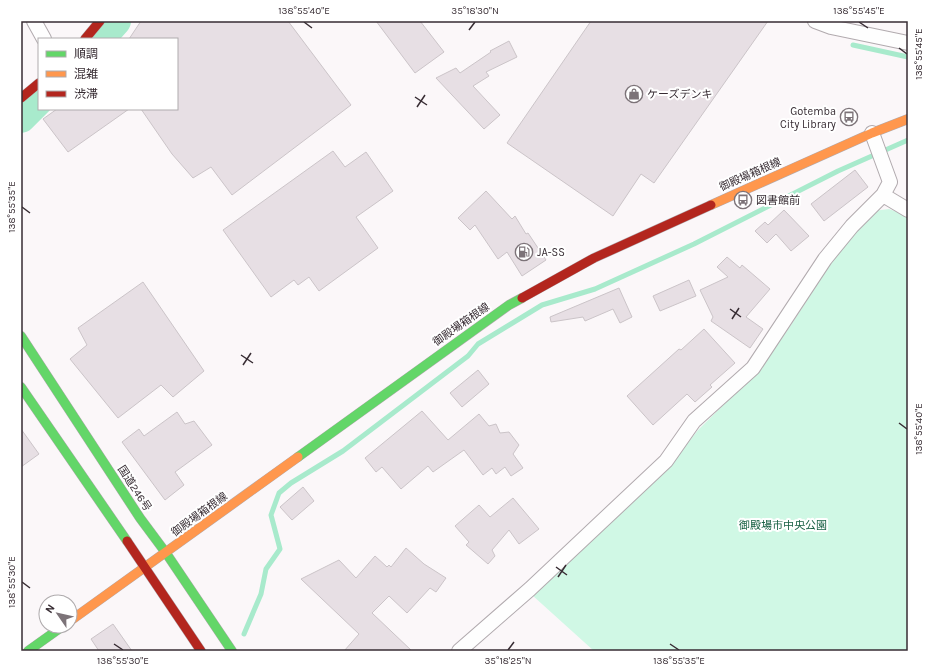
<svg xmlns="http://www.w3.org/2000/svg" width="929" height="672" font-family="Karla,'Noto Sans JP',sans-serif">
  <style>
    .green { fill: #d0f8e5 }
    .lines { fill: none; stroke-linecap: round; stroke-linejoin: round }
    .stream { stroke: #a8eacc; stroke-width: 5 }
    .river { stroke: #a8eacc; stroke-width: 30 }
    .building { fill: #e7dfe4; stroke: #cbc4c8 }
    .street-casing { stroke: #b1aaae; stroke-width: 16 }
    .fast-casing { stroke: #b1aaae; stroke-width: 10 }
    .slow-casing { stroke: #b1aaae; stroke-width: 10 }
    .jam-casing { stroke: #b1aaae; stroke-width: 10 }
    .street { stroke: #fefefe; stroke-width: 14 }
    .fast { stroke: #63d668; stroke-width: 9 }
    .slow { stroke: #ff974d; stroke-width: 9 }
    .jam { stroke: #b3261e; stroke-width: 9 }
    .ticks { fill: none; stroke: #372c33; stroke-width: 1.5 }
    .labels { text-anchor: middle; stroke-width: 4; stroke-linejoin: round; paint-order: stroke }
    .poi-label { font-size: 11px; fill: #372c33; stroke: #fff; text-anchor: start }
    .street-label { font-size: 11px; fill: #372c33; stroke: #fff }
    .park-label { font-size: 11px; fill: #196145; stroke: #fff }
    .neatline { fill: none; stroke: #372c33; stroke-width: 1.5 }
    .ticks-label { font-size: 10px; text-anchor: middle; fill: #372c33 }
  </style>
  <rect width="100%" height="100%" fill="#fbf7f9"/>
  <path class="green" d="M889 209 908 216V651H594L532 595 666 471 698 430 760 369 791 325 833 260 873 211Z"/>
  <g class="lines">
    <path class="stream" d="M853 45 908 57
      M244 634 261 594 266 569 280 549 271 515 279 493 291 483 343 451 468 356 478 344 542 305 595 289 694 244 838 171 908 140"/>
    <path class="river" d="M100 39 116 21
      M21 118 39 100"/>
  </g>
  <path class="building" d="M141 21H288L351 105 232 195 211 167 193 178 172 154 141 109H177V39H129Z
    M376 21H420L444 52 415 73Z
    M591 21H768L654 183 641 174 613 216 507 143Z
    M509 41 517 57 486 72 489 76 473 86 500 115 484 129 436 78 456 68 460 73 491 52 490 51Z
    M57 109H129L68 152 43 119Z
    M333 151 345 167 366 152 393 191 356 217 378 248 319 291 309 277 298 285 294 280 271 297 223 230Z
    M855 170 868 187 824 221 811 204Z
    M486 191 512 219 515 216 526 234 528 233 546 260 522 276 507 252 498 259 475 225 470 230 458 218Z
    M784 210 809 236 791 251 776 234 767 243 755 231 765 222 768 225Z
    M727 257 740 268 742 265 770 289 746 317 763 329 750 348 711 321 713 317 700 290 728 277 717 267Z
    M689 280 696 296 660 311 653 296Z
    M143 282 204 371 173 397 161 385 118 418 70 359 87 345 78 328Z
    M619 288 632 317 620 323 613 309 585 321 583 317 551 322 550 317Z
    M704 329 735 363 710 385 712 387 695 402 687 394 653 425 627 396 679 349 681 350Z
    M478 370 489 384 462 407 450 393Z
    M422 411 448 440 479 414 489 426 496 424 500 433 509 432 519 445 513 454 523 468 511 476 505 467 496 474 492 468 483 475 464 450 433 472 428 466 401 489 382 467 376 472 365 458Z
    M177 412 185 424 194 421 212 445 175 472 184 485 165 500 122 442 139 429 144 436Z
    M21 429 39 454 21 467Z
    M303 487 314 501 292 520 280 507Z
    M513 498 539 529 519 544 509 530 492 550 495 556 488 564 466 545 469 542 455 526 479 505 490 517Z
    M406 548 424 564 446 578 436 592 430 588 407 613 389 596 372 613 412 651H344L359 634 301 579 339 560 356 578 375 556 387 567 389 565 391 567Z
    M113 624 132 651H99L91 639Z"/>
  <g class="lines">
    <defs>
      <path id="street" d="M34 21 44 39
        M815 21 831 27 908 43
        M883 195 908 210
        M459 651 530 589 666 461 694 421 753 368 825 259 852 226 883 195 890 182 872 133"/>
      <path id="fast" d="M21 336 140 518 166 553 232 651
        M21 387 127 541
        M298 457 509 305 522 298
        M28 651 63 626"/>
      <path id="slow" d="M711 205 872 133 908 119
        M70 621 298 457"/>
      <path id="jam" d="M85 39 100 21
        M21 98 39 83
        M522 298 594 258 711 205
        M127 541 201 651"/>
    </defs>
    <use href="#street" class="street-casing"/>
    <use href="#fast" class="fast-casing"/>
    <use href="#slow" class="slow-casing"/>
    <use href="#jam" class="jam-casing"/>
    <use href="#street" class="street"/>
    <use href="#fast" class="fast"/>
    <use href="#slow" class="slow"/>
    <use href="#jam" class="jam"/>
  </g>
  <path class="ticks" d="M304 22 312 28M859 22 868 28M469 30 475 22M899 48 907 54M415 97 427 105M417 107 425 95M22 207 30 213M730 309 741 317M732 319 739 308M241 355 253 363M243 365 251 353M899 423 907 429M556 567 567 575M558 577 566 565M22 582 30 588M114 644 123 650M670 644 679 650M508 650 514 642"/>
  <defs>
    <symbol id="shop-ring" viewBox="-11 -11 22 22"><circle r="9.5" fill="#fff" stroke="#7c7378" stroke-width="1.5"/><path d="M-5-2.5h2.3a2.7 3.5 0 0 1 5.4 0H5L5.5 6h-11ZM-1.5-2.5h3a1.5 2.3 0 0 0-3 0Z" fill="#7c7378"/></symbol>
    <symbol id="bus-ring" viewBox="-11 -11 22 22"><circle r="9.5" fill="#fff" stroke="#7c7378" stroke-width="1.5"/><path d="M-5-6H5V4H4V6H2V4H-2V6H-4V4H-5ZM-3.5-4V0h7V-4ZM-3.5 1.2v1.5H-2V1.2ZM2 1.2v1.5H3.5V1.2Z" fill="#7c7378"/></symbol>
    <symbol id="fuel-ring" viewBox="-11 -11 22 22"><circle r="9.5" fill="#fff" stroke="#7c7378" stroke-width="1.5"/><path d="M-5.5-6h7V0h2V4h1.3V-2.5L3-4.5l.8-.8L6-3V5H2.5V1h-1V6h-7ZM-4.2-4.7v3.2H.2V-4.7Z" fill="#7c7378"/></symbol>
  </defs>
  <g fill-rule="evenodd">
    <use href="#shop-ring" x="624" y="84" width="20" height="20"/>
    <use href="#bus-ring" x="839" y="107" width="20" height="20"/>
    <use href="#bus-ring" x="733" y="190" width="20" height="20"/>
    <use href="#fuel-ring" x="514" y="242" width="20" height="20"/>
  </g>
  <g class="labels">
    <g class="poi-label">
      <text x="647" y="98">ケーズデンキ</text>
      <text x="836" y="115" text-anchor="end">Gotemba<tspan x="836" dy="13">City Library</tspan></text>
      <text x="756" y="204">図書館前</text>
      <text x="537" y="256">JA-SS</text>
    </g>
    <g class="street-label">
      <text transform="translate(750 174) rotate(-24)" y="4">御殿場箱根線</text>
      <text transform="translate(461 324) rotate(-35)" y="4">御殿場箱根線</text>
      <text transform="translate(135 488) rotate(57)" y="4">国道246号</text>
      <text transform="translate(199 514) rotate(-36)" y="4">御殿場箱根線</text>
    </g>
    <g class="park-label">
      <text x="783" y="529">御殿場市中央公園</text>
    </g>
  </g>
  <rect width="929" height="672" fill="none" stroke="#ffffff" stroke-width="44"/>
  <rect x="38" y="38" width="140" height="72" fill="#ffffff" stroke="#afabad"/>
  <rect x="46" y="51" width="20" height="6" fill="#63d668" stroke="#afabad"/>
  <text x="74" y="58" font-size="12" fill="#372c33">順調</text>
  <rect x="46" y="71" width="20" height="6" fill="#ff974d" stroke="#afabad"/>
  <text x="74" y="78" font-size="12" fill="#372c33">混雑</text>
  <rect x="46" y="91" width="20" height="6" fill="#b3261e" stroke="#afabad"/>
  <text x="74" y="98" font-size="12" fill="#372c33">渋滞</text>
  <g transform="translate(58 614) rotate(304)"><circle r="19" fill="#ffffff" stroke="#afabad"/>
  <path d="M0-3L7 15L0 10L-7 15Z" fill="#7c7378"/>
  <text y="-6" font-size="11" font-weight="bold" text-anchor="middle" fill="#372c33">N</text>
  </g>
  <rect x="22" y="22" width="885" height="628" class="neatline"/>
  <g class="ticks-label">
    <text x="304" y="14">138°55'40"E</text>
    <text x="475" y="14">35°18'30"N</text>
    <text x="859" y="14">138°55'45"E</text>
    <text transform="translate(918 54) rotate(-90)" y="4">138°55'45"E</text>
    <text transform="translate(11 207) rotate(-90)" y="4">138°55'35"E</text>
    <text transform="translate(918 429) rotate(-90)" y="4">138°55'40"E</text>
    <text transform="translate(11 582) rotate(-90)" y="4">138°55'30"E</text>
    <text x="123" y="664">138°55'30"E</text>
    <text x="508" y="664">35°18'25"N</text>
    <text x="679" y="664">138°55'35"E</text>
  </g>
</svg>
